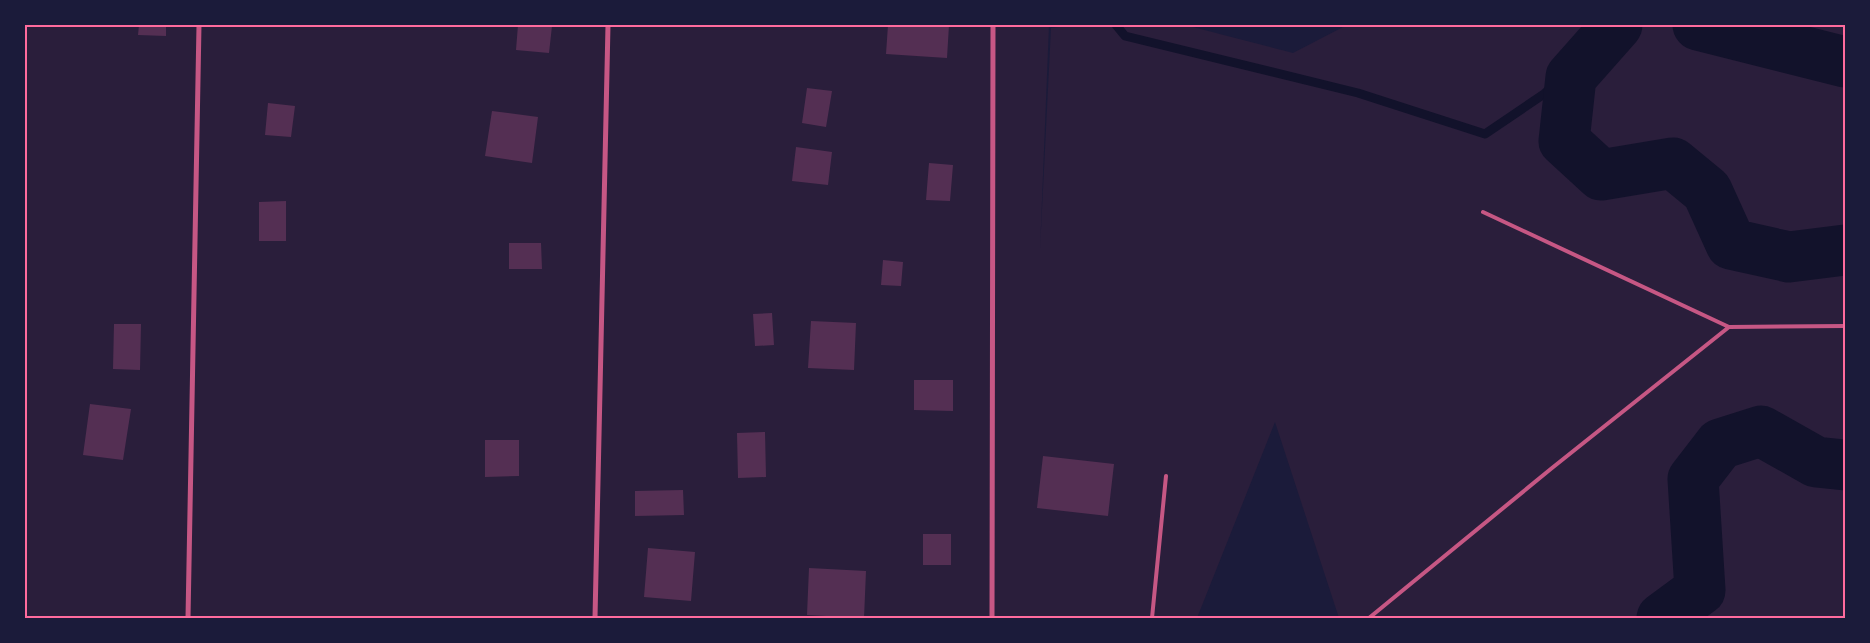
<svg xmlns="http://www.w3.org/2000/svg" width="1870" height="643" font-family="'Source Sans 3',sans-serif">
  <style>
    .green { fill: #2a1e3b }
    .lines { fill: none; stroke-linecap: round; stroke-linejoin: round }
    .stream { stroke: #12122b; stroke-width: 9 }
    .river { stroke: #12122b; stroke-width: 51 }
    .building { fill: #542f53 }
    .service { stroke: #c65784; stroke-width: 4 }
    .minor { stroke: #c65784; stroke-width: 5 }
    .neatline { fill: none; stroke: #ff6b9d; stroke-width: 2 }
  </style>
  <rect width="100%" height="100%" fill="#1b1b3a"/>
  <path class="green" d="M25 25H1049L1040 250 1051 28 1076 25H1185L1293 53 1347 25H1845V618H1339L1275 422 1197 618H25Z"/>
  <g class="lines">
    <path class="stream" d="M1116 25 1125 36 1358 93 1485 134 1544 94 1617 25"/>
    <path class="river" d="M1617 25 1571 77 1564 141 1601 175 1673 163 1707 191 1731 244 1789 257 1845 250
      M1698 25 1845 62
      M1662 618 1700 590 1693 479 1720 444 1761 431 1816 462 1845 465"/>
  </g>
  <path class="building" d="M139 25H166V36L138 35Z
    M518 25 552 26 549 53 516 50Z
    M888 25H949L947 58 886 54Z
    M807 88 832 91 826 127 802 123Z
    M268 103 295 106 291 137 265 135Z
    M492 111 538 117 532 163 485 156Z
    M796 147 832 152 828 185 792 181Z
    M929 163 953 165 950 201 926 200Z
    M286 201V241H259V202Z
    M509 243H541L542 269H509Z
    M883 260 903 262 901 286 881 285Z
    M772 313 774 345 755 346 753 314Z
    M811 321 856 323 854 370 808 368Z
    M114 324H141L140 370 113 369Z
    M914 380H953V411L914 410Z
    M90 404 131 409 123 460 83 455Z
    M765 432 766 477 738 478 737 433Z
    M485 440H519V476L485 477Z
    M1043 456 1114 464 1108 516 1037 508Z
    M683 490 684 515 635 516V491Z
    M923 534H951V565H923Z
    M648 548 695 552 691 601 644 597Z
    M809 568 866 571 864 618 807 615Z"/>
  <g class="lines">
    <path class="service" d="M1483 212 1729 327 1845 326
      M1152 618 1166 476
      M1369 618 1552 468 1729 327"/>
    <path class="minor" d="M188 618 199 25
      M595 618 608 25
      M992 618 993 25"/>
  </g>
  <rect width="1870" height="643" fill="none" stroke="#1b1b3a" stroke-width="52"/>
  <rect x="26" y="26" width="1818" height="591" class="neatline"/>
</svg>
